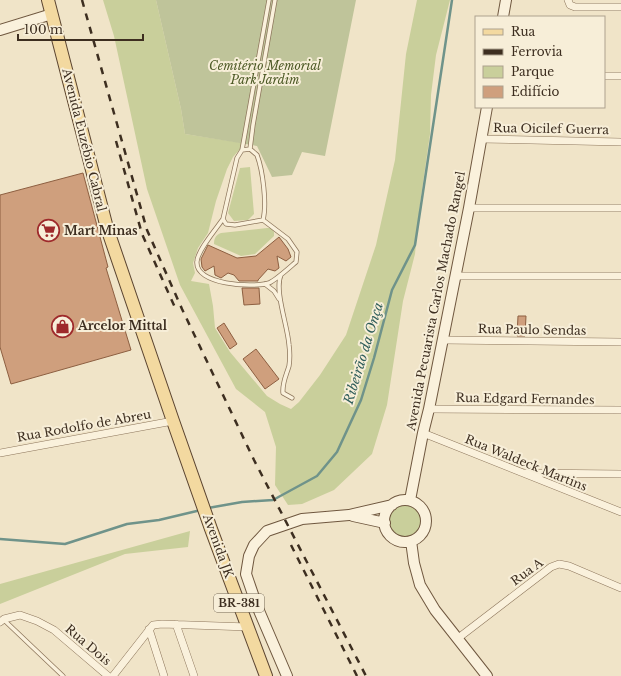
<svg xmlns="http://www.w3.org/2000/svg" width="621" height="676" font-family="'Libre Baskerville',serif">
  <style>
    .green { fill: #c9cf9b }
    .cemetery { fill: #bfc49a }
    .lines { fill: none; stroke-linecap: round; stroke-linejoin: round }
    .stream { stroke: #6f938a; stroke-width: 2.5 }
    .building { fill: #cf9f7d; stroke: #8d5f41 }
    .lane-casing { stroke: #8d765c; stroke-width: 5 }
    .street-casing { stroke: #8d765c; stroke-width: 8 }
    .secondary-casing { stroke: #6f573f; stroke-width: 12 }
    .primary-casing { stroke: #5b4430; stroke-width: 14 }
    .lane { stroke: #faf1dc; stroke-width: 3.5 }
    .street { stroke: #faf1dc; stroke-width: 7 }
    .secondary { stroke: #faf1dc; stroke-width: 10 }
    .primary { stroke: #f3d9a0; stroke-width: 12 }
    .rail { stroke: #3d2e20; stroke-width: 2.5; stroke-dasharray: 7 7; stroke-linecap: butt }
    .labels { text-anchor: middle; stroke-width: 4; stroke-linejoin: round; paint-order: stroke }
    .shield { fill: #f7eed8; stroke: #756857; stroke-width: 1 }
    .shield-label { font-size: 11px; font-weight: bold; fill: #3d2e20 }
    .park-label { font-size: 12px; font-style: italic; fill: #4d5a26; stroke: #f7eed8 }
    .street-label { font-size: 12px; fill: #3d2e20; stroke: #f7eed8 }
    .poi-label { font-size: 12px; font-weight: bold; fill: #3d2e20; stroke: #f7eed8; text-anchor: start }
    .water-label { font-size: 13px; font-style: italic; fill: #2f5d5a; stroke: #f7eed8 }
  </style>
  <rect width="100%" height="100%" fill="#f0e4c8"/>
  <path class="green" d="M103 0H156L181 109 185 134 243 143 241 148 233 157 227 169 216 201 208 233 198 248 193 263 195 273 191 281 209 284 213 306 215 328 230 352 267 396 280 404 291 409 299 402 320 375 346 335 376 245 395 160 406 54 417 0H450L436 55 431 95 430 134 420 204 415 254 403 301 387 405 372 454 334 490 302 504 288 505 275 485 276 447 265 412 236 389 180 285 147 189 114 36Z
    M250 167 254 214 248 220 234 221 228 213 240 168Z
    M267 228H272L274 232V236L255 254 241 256 214 244C214 238 216 235 221 233Z
    M389 521a17 17 0 1 1 34 0a17 17 0 1 1-34 0Z
    M190 531 188 547 125 554 0 604V584Z"/>
  <path class="cemetery" d="M156 0H356L325 156 302 152 292 175 272 177 257 146 185 134 181 109Z"/>
  <g class="lines">
    <path class="stream" d="M208 508 242 502 273 500 317 476 337 452 361 400 374 358 392 290 415 245 452 0
      M0 539 65 544 127 524 159 520 201 510"/>
  </g>
  <path class="building" d="M83 173 108 267 106 268 131 350 11 384 0 347V195Z
    M279 237 288 249 291 257 286 261 277 256 279 268 275 271 268 269 258 280V281H239L234 275 228 273 221 278 215 275 214 266 205 271 202 267 201 259 208 245 237 258 256 256Z
    M242 288H259L260 304 244 305Z
    M518 316H526L525 336H517Z
    M224 323 237 344 230 349 217 328Z
    M256 349 279 379 265 389 243 359Z"/>
  <g class="lines">
    <defs>
      <path id="lane" d="M250 149 253 125 275 0
        M242 150 250 149 257 155C263 171 267 204 263 220L235 225 226 224 223 219 237 158 242 150 269 0
        M223 219C216 229 198 250 197 261 194 285 253 288 269 283 276 280 289 268 296 262L297 252 288 239 263 220
        M281 275C274 290 288 327 289 345 290 352 290 359 289 366 286 376 282 383 283 393L292 398
        M265 284 274 291 279 299
        M4 620 63 676"/>
      <path id="street" d="M568 0 570 5 575 7H621
        M604 76H621
        M482 139 621 142
        M469 208H621
        M455 276H621
        M443 340 621 342
        M429 409 621 410
        M423 433 621 512
        M0 453 173 421
        M526 473 621 474
        M0 622 4 619 20 615 37 621 54 630 108 676
        M176 624 194 676
        M149 629 164 676
        M457 639 551 567 559 564 569 566 621 588
        M113 676 153 625 162 624 248 627"/>
      <path id="secondary" d="M503 17 506 0
        M0 30 52 14
        M410 500 423 433 429 409 469 208 487 107
        M384 521a21 21 0 1 1 42 0a21 21 0 1 1-42 0Z
        M353 516 385 523
        M411 541 414 563 420 585 435 610 487 676
        M287 676 257 606 246 574 249 556 254 545 267 531 302 519 349 515 392 505"/>
      <path id="primary" d="M48 0 107 228 173 421 211 529 266 676"/>
    </defs>
    <use href="#lane" class="lane-casing"/>
    <use href="#street" class="street-casing"/>
    <use href="#secondary" class="secondary-casing"/>
    <use href="#primary" class="primary-casing"/>
    <use href="#lane" class="lane"/>
    <use href="#street" class="street"/>
    <use href="#secondary" class="secondary"/>
    <use href="#primary" class="primary"/>
    <path class="rail" d="M82 0 147 230 182 309 254 460 366 676
      M116 141 142 234 177 312
      M291 545 357 676"/>
  </g>
  <defs>
    <symbol id="supermarket-ring" viewBox="-11 -11 22 22"><circle r="9.5" fill="#f7eed8" stroke="#9e2a2b" stroke-width="1.5"/><path d="M-6-5.5h2.5l.6 2H6L4.5 2H-2.5L-4.4-4H-6ZM-1.5 3.2a1.3 1.3 0 1 0 .1 0ZM3 3.2a1.3 1.3 0 1 0 .1 0Z" fill="#9e2a2b"/></symbol>
    <symbol id="shop-ring" viewBox="-11 -11 22 22"><circle r="9.5" fill="#f7eed8" stroke="#9e2a2b" stroke-width="1.5"/><path d="M-5-2.5h2.3a2.7 3.5 0 0 1 5.4 0H5L5.5 6h-11ZM-1.5-2.5h3a1.5 2.3 0 0 0-3 0Z" fill="#9e2a2b"/></symbol>
  </defs>
  <g fill-rule="evenodd">
    <use href="#supermarket-ring" x="36" y="218" width="25" height="25"/>
    <use href="#shop-ring" x="50" y="314" width="25" height="25"/>
  </g>
  <g class="labels">
    <rect class="shield" x="214" y="594" width="50" height="18" rx="3"/>
    <g class="shield-label">
      <text x="239" y="607">BR-381</text>
    </g>
    <g class="park-label">
      <text x="265" y="70">Cemitério Memorial<tspan x="265" dy="14">Park Jardim</tspan></text>
    </g>
    <g class="street-label">
      <text transform="translate(551 129) rotate(1)" y="4">Rua Oicilef Guerra</text>
      <text transform="translate(84 140) rotate(76)" y="4">Avenida Euzébio Cabral</text>
      <text transform="translate(436 301) rotate(-79)" y="4">Avenida Pecuarista Carlos Machado Rangel</text>
      <text transform="translate(532 330) rotate(1)" y="4">Rua Paulo Sendas</text>
      <text transform="translate(525 399) rotate(1)" y="4">Rua Edgard Fernandes</text>
      <text transform="translate(84 426) rotate(-10)" y="4">Rua Rodolfo de Abreu</text>
      <text transform="translate(526 463) rotate(22)" y="4">Rua Waldeck Martins</text>
      <text transform="translate(218 546) rotate(70)" y="4">Avenida JK</text>
      <text transform="translate(527 572) rotate(-36)" y="4">Rua A</text>
      <text transform="translate(88 645) rotate(40)" y="4">Rua Dois</text>
    </g>
    <g class="poi-label">
      <text x="64" y="235">Mart Minas</text>
      <text x="78" y="330">Arcelor Mittal</text>
    </g>
    <g class="water-label">
      <text transform="translate(363 353) rotate(-73)" y="5">Ribeirão da Onça</text>
    </g>
  </g>
  <rect x="475" y="16" width="130" height="92" fill="#f7eed8" stroke="#ada18e"/>
  <rect x="483" y="29" width="20" height="6" fill="#f3d9a0" stroke="#ada18e"/>
  <text x="511" y="36" font-size="12" fill="#3d2e20">Rua</text>
  <rect x="483" y="49" width="20" height="6" fill="#3d2e20" stroke="#ada18e"/>
  <text x="511" y="56" font-size="12" fill="#3d2e20">Ferrovia</text>
  <rect x="483" y="66" width="20" height="12" fill="#c9cf9b" stroke="#ada18e"/>
  <text x="511" y="76" font-size="12" fill="#3d2e20">Parque</text>
  <rect x="483" y="86" width="20" height="12" fill="#cf9f7d" stroke="#ada18e"/>
  <text x="511" y="96" font-size="12" fill="#3d2e20">Edifício</text>
  <path d="M18 34v6h125v-6" fill="none" stroke="#3d2e20" stroke-width="2"/>
  <text x="24" y="34" font-size="12" fill="#3d2e20" stroke="#f7eed8" stroke-width="3" paint-order="stroke">100 m</text>
</svg>
